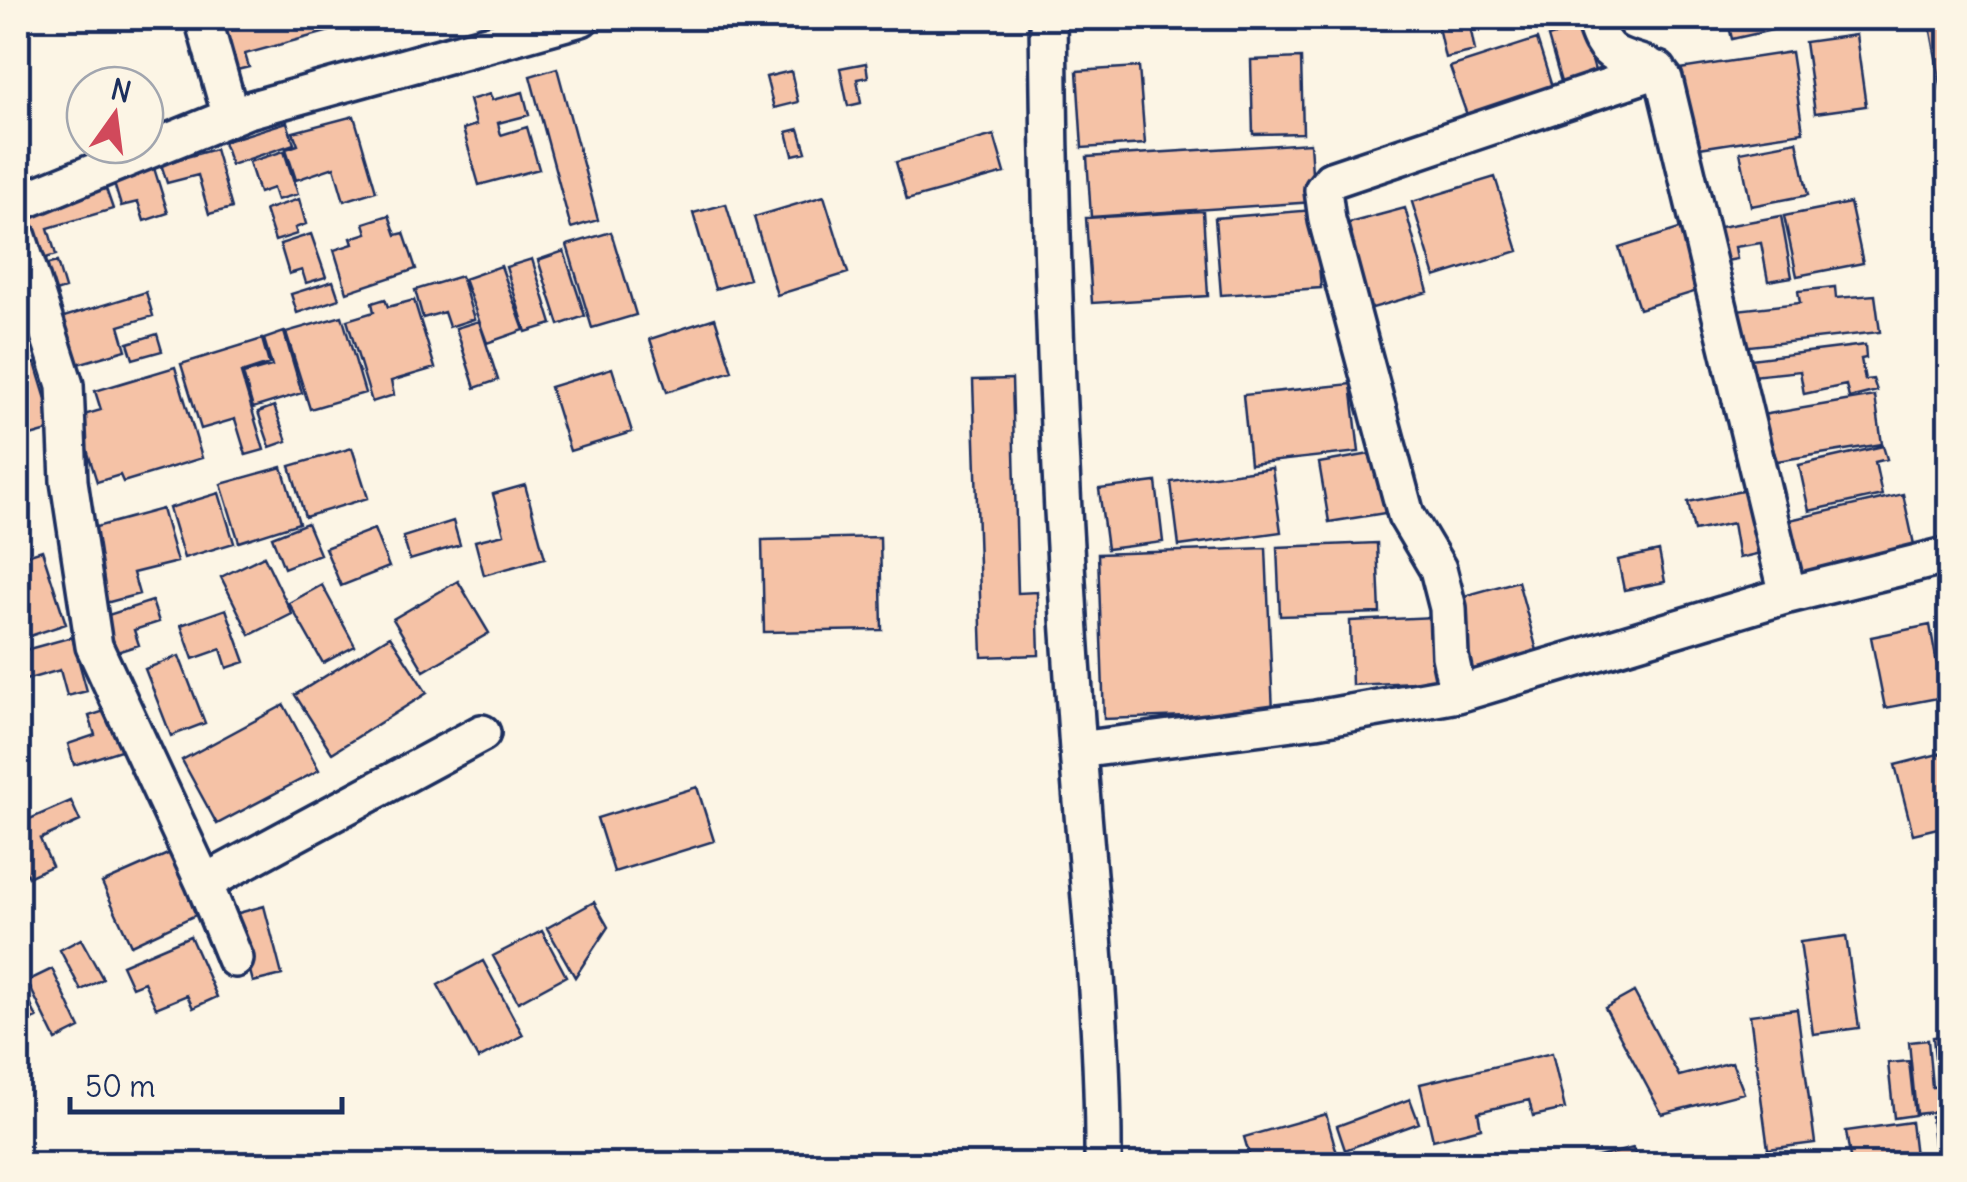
<svg xmlns="http://www.w3.org/2000/svg" width="1967" height="1182" font-family="Delius,sans-serif">
  <style>
    .building { fill: #f5c2a6; stroke: #1b2f5e; stroke-width: 2.5 }
    .lines { fill: none; stroke-linecap: round; stroke-linejoin: round }
    .minor-casing { stroke: #1b2f5e; stroke-width: 42 }
    .minor { stroke: #fcf5e5; stroke-width: 35 }
  </style>
  <rect width="100%" height="100%" fill="#fcf5e5"/>
  <filter id="ink" filterUnits="userSpaceOnUse"><feTurbulence type="fractalNoise" baseFrequency=".01" numOctaves="2"/><feDisplacementMap in="SourceGraphic" scale="20" xChannelSelector="R" yChannelSelector="G"/><feConvolveMatrix kernelMatrix="1 2 1 2 8 2 1 2 1" color-interpolation-filters="sRGB"/></filter>
  <g filter="url(#ink)">
    <path class="building" d="M214 18H346L348 26 245 54 249 67 229 72Z
      M1436 18H1535L1471 31 1475 51 1445 58Z
      M1727 18H1788L1790 26 1732 39Z
      M1950 23V100L1944 101 1930 26Z
      M1582 27 1596 74 1561 82 1548 37Z
      M1856 35 1866 106 1815 113 1805 42Z
      M1537 39 1552 87 1467 115 1450 67Z
      M1791 52 1803 132 1693 149 1680 69Z
      M1301 58 1303 133 1253 134 1251 60Z
      M866 63 868 77 857 79 861 103 848 106 840 68Z
      M1139 67 1145 144 1082 148 1077 71Z
      M557 68 598 220 571 228 530 76Z
      M791 71 798 102 774 108 766 77Z
      M523 92 529 115 498 123 501 135 527 127 539 169 479 185 463 129 476 125 469 100 490 94 492 100Z
      M354 116 376 191 344 201 334 167 296 180 286 149 298 145 293 132Z
      M287 122 294 144 231 165 223 142Z
      M799 129 806 152 793 155 787 132Z
      M994 135 1005 173 907 200 896 162Z
      M1797 141 1808 195 1751 206 1740 152Z
      M1310 143 1314 202 1091 217 1087 157Z
      M215 149 232 208 209 214 198 175 167 183 161 164Z
      M284 151 298 194 277 200 273 188 259 193 249 162Z
      M154 168 168 213 144 221 138 202 121 206 113 180Z
      M1495 177 1518 251 1435 277 1412 202Z
      M104 183 113 209 48 228 56 255 36 261 19 208Z
      M824 196 848 273 777 295 754 217Z
      M299 199 306 224 295 228 297 234 275 241 265 210Z
      M1850 203 1863 263 1797 276 1784 216Z
      M726 204 749 279 715 289 693 213Z
      M1405 208 1428 292 1362 311 1338 226Z
      M1314 210 1321 288 1221 295 1215 218Z
      M1203 211 1208 296 1092 303 1086 218Z
      M389 215 396 235 404 233 416 269 347 292 334 250 353 244 351 238 367 233 364 223Z
      M1781 216 1792 277 1768 281 1761 243 1735 247 1737 259 1715 263 1709 229Z
      M1685 227 1704 289 1639 309 1619 248Z
      M611 232 636 315 592 328 567 245Z
      M311 234 326 277 306 283 302 270 289 274 280 244Z
      M564 251 585 316 559 325 538 260Z
      M532 259 552 324 526 332 506 267Z
      M57 262 65 289 46 295 37 267Z
      M501 266 524 330 487 343 464 279Z
      M461 276 474 319 449 327 444 312 423 318 415 290Z
      M333 281 339 299 297 313 291 294Z
      M1835 287 1836 298 1875 295 1880 332 1741 347 1736 310 1800 303 1798 291Z
      M146 292 153 316 119 326 126 350 71 366 57 319Z
      M385 299 388 307 414 300 435 368 391 381 394 395 372 402 347 320 374 312 372 303Z
      M342 316 365 393 310 409 286 332Z
      M715 318 732 371 667 392 650 339Z
      M479 321 498 380 475 388 456 328Z
      M284 332 302 393 253 408 243 374 272 366 264 339Z
      M157 334 162 351 133 359 128 343Z
      M262 339 269 364 241 373 264 450 246 455 235 419 201 429 181 364Z
      M1865 345 1866 358 1861 359 1865 380 1873 379 1877 391 1849 398 1846 385 1804 394 1800 371 1752 376 1750 359Z
      M35 363 55 429 20 439 18 369Z
      M175 367 202 458 123 482 120 475 97 482 77 417 101 410 95 391Z
      M612 368 632 432 570 451 550 387Z
      M1012 379 1018 593 1037 592 1039 655 982 657 973 380Z
      M1351 384 1359 452 1250 464 1243 395Z
      M1875 396 1882 444 1777 461 1762 415Z
      M274 406 287 441 270 447 258 412Z
      M1883 446 1887 459 1875 462 1882 495 1809 511 1799 465Z
      M352 448 368 498 305 517 290 466Z
      M1376 453 1385 513 1329 522 1319 463Z
      M282 467 299 523 239 542 221 484Z
      M1272 468 1281 532 1179 546 1171 482Z
      M1156 482 1163 542 1107 549 1099 489Z
      M525 485 545 558 484 575 475 541 504 534 493 494Z
      M1752 489 1765 552 1739 558 1733 523 1694 531 1688 502Z
      M219 493 234 543 184 558 169 508Z
      M1903 494 1915 549 1793 577 1781 522Z
      M162 509 177 562 133 573 139 594 102 604 81 531Z
      M453 521 460 545 410 560 403 537Z
      M307 523 320 554 284 568 272 537Z
      M374 529 389 567 341 586 325 548Z
      M880 537 882 630 764 632 762 540Z
      M1377 543 1380 613 1280 616 1277 547Z
      M1266 548 1273 713 1104 719 1098 554Z
      M42 550 66 624 30 636 18 598V558Z
      M1659 551 1665 582 1624 590 1618 560Z
      M264 556 292 614 250 635 221 577Z
      M458 581 489 633 424 671 393 619Z
      M1518 581 1539 658 1474 676 1453 599Z
      M322 585 355 646 323 663 289 603Z
      M152 601 159 622 134 630 139 645 117 652 105 616Z
      M226 609 245 662 227 668 221 649 193 659 181 625Z
      M1434 617 1437 681 1352 685 1350 621Z
      M1930 625 1943 697 1885 708 1871 637Z
      M390 636 427 693 332 753 295 695Z
      M72 637 87 691 67 696 60 670 18 682V652Z
      M179 656 205 723 171 736 145 669Z
      M284 705 319 770 217 824 182 760Z
      M117 707 130 747 74 765 68 744 95 735 89 716Z
      M1950 751V825L1913 834 1895 765Z
      M697 787 714 841 614 872 597 818Z
      M71 801 80 821 40 839 52 866 28 877 18 852V824Z
      M170 853 198 914 131 945 102 883Z
      M594 902 608 927 575 977 547 928Z
      M264 906 282 975 253 982 235 914Z
      M542 931 566 976 518 1002 493 956Z
      M190 936 217 997 193 1008 187 995 156 1008 144 982 132 987 122 965Z
      M1846 936 1859 1028 1813 1034 1800 942Z
      M81 939 103 979 81 990 60 950Z
      M483 961 523 1035 478 1059 438 985Z
      M52 969 80 1028 56 1040 27 981Z
      M20 982 37 1018 18 1026V983Z
      M1634 992 1679 1076 1732 1062 1744 1093 1662 1114 1605 1008Z
      M1797 1009 1815 1143 1768 1149 1750 1015Z
      M1950 1035V1057L1935 1058 1933 1037Z
      M1928 1040 1932 1087 1950 1085V1110L1916 1114 1909 1042Z
      M1552 1053 1565 1109 1533 1116 1529 1100 1478 1112 1481 1128 1433 1140 1420 1084Z
      M1909 1061 1915 1115 1894 1118 1888 1063Z
      M1410 1099 1419 1123 1345 1150 1337 1126Z
      M1326 1114 1340 1164H1267L1265 1158 1251 1161 1244 1137Z
      M1950 1114V1142L1934 1144 1931 1116Z
      M1911 1122 1916 1164H1851L1846 1131Z
      M1633 1148 1638 1164H1588L1587 1160Z"/>
    <g class="lines">
      <defs>
        <path id="minor" d="M203 18 231 117
          M1048 18C1050 262 1060 506 1078 750 1088 888 1104 1026 1103 1164
          M1593 18C1596 25 1598 34 1602 41 1616 66 1649 56 1664 79L1788 595
          M18 203 245 111 581 18
          M18 237 65 385 69 481 94 646 204 883 235 959
          M1458 694 1450 656 1448 608 1438 569 1406 515 1327 220 1323 190 1331 180 1658 70
          M1078 750 1316 719 1458 694 1788 595 1950 555
          M204 883 482 733"/>
      </defs>
      <use href="#minor" class="minor-casing"/>
      <use href="#minor" class="minor"/>
    </g>
  </g>
  <rect width="1967" height="1182" fill="none" stroke="#fcf5e5" stroke-width="60"/>
  <rect x="30" y="30" width="1907" height="1122" fill="none" stroke="#1b2f5e" stroke-width="4" filter="url(#ink)"/>
  <g transform="translate(115 115) rotate(14)"><circle r="48" fill="#fcf5e5" stroke="#a2a6af" stroke-width="2.5"/>
  <path d="M0-8L18 38L0 25L-18 38Z" fill="#d1495b"/>
  <text y="-15" font-size="28" font-weight="bold" text-anchor="middle" fill="#1b2f5e">N</text>
  </g>
  <path d="M70 1097v15h272v-15" fill="none" stroke="#1b2f5e" stroke-width="5"/>
  <text x="85" y="1097" font-size="30" fill="#1b2f5e" stroke="#fcf5e5" stroke-width="8" paint-order="stroke">50 m</text>
</svg>
